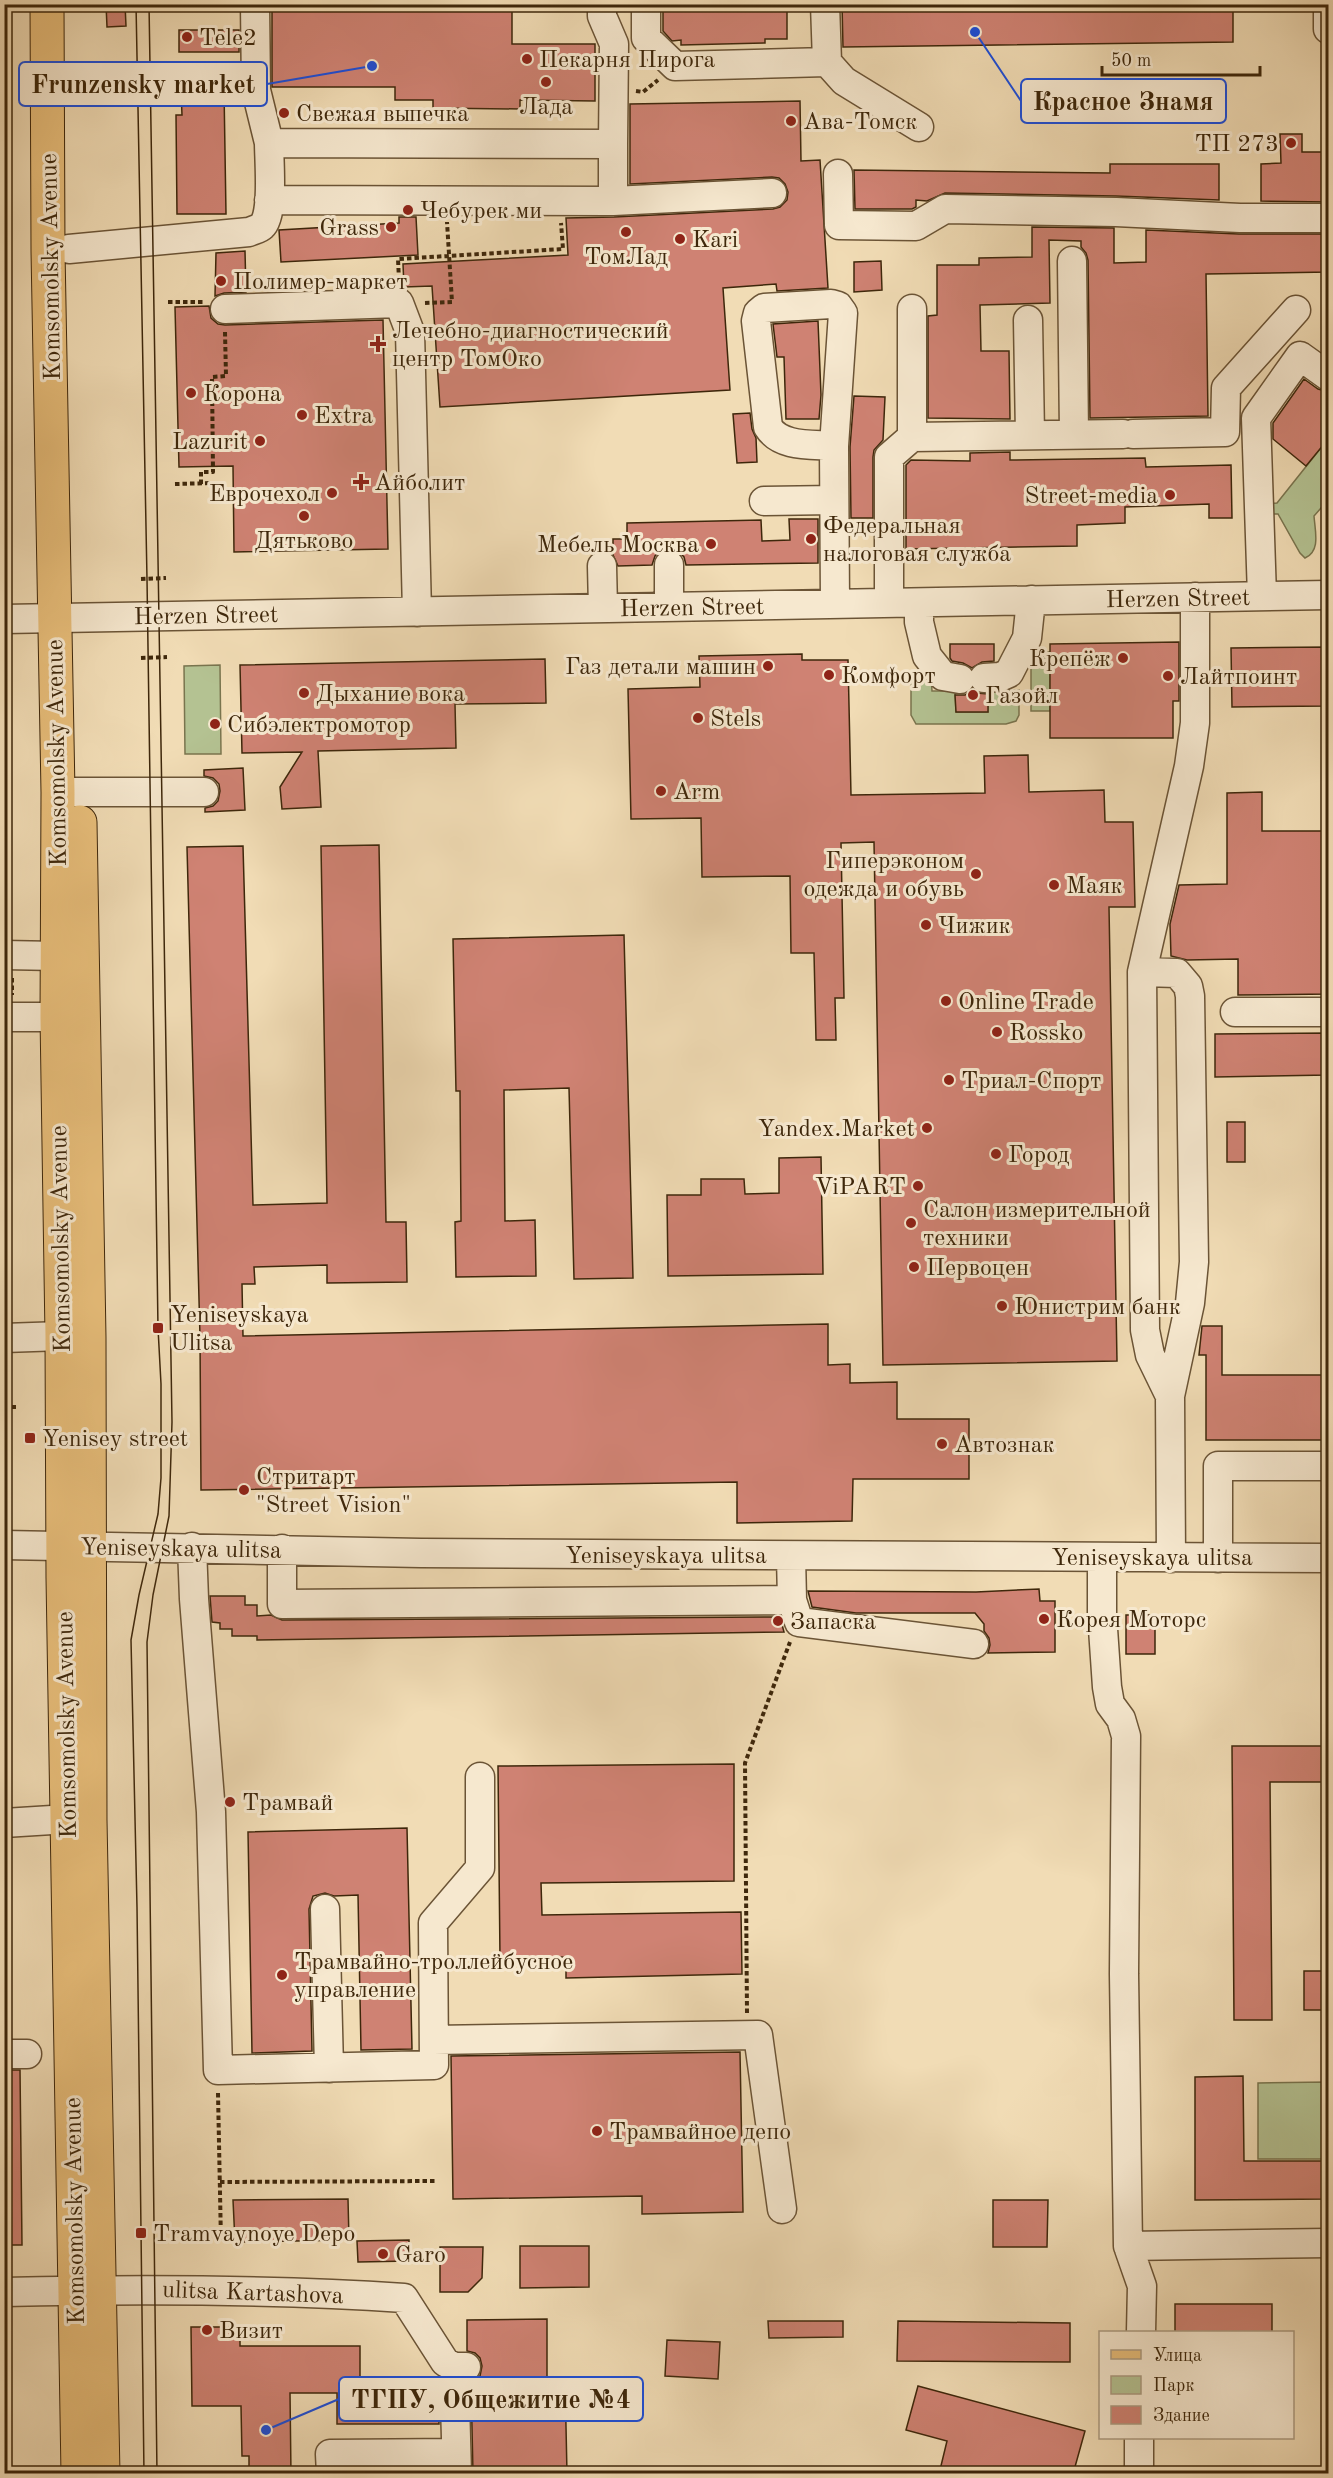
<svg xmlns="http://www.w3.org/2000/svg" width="1333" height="2478" font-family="'Old Standard TT',serif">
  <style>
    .green { fill: #b4c292; stroke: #79744e; stroke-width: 1.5 }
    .building { fill: #cf8273; stroke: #3e270b; stroke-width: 1.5 }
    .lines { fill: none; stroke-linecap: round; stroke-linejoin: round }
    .minor-casing { stroke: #6b5436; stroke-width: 31 }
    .major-casing { stroke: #3e270b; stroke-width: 35 }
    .path { stroke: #3e270b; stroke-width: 4; stroke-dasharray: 4.5 3; stroke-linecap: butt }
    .minor { stroke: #f6e8cf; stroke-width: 28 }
    .major { stroke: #e8be7a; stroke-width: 33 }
    .tram { stroke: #3e270b; stroke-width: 1.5 }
    .poi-dot { fill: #8f2418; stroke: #f6e8cf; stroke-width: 2 }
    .labels { text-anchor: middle; stroke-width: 6; stroke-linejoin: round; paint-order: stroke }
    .poi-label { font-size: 24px; fill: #3e270b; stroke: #f6e8cf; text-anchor: start }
    .street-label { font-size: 24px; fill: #3e270b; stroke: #f6e8cf }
    .leader { fill: none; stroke: #1d4ed8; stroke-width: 2 }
    .callout-dot { fill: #1d4ed8; stroke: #f6e8cf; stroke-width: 2 }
    .callout { fill: #f6e8cf; stroke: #1d4ed8; stroke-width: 2 }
    .callout-label { font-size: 26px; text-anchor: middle; font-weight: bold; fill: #3e270b }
  </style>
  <rect width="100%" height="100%" fill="#f1dcb5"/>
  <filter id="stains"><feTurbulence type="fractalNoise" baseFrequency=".00333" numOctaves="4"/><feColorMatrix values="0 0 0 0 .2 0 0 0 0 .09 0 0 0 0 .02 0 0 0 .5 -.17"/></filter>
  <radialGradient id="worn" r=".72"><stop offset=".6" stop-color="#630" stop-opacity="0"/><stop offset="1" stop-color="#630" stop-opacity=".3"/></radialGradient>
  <path class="green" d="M1328 439V500L1314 516C1315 531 1321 551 1305 558L1300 553 1278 514H1260V504L1277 503Z
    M1044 652H1050V711H1031V667H1044Z
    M220 665 221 754H185L184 666Z
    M931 674 932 691H955L956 712H988V690H1019V715L1016 721 1006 724H916L911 715V675Z
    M5 1414H10V1526H4Z
    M1328 2082V2159H1258V2083Z
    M445 2460 446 2473H362V2461Z"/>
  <path class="building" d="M106 4H125L126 26 107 27Z
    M272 4H512V44H595V101L520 100V109L433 108V100H395V87H272Z
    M663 4H787V39H765V43L681 45V40L672 41 663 31Z
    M842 4H1233V42L843 47Z
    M179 30H239V52H179Z
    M224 90 226 214H177L176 115H182L181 91Z
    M800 101 801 161 820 160 828 288 777 291 776 284 723 288 730 390 440 407 432 286 404 287 403 264 568 255 566 218 614 217 773 209 780 207 787 200 788 192 785 184 779 178 772 177 630 184V104Z
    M1280 134H1302V152H1329V202L1261 201V164L1281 163Z
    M1110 164H1219V200L1116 196 945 193 927 201 916 200V207L912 209H855L854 170 1110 173Z
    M399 217H416L418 255 281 262 279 230 399 223Z
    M1032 227 1114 228V263L1146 262V230L1239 234H1329V272L1206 274 1208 416 1090 418 1088 260 1086 253 1081 247V241L1049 240 1050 303 980 305 981 351H1009L1010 419 928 418V316L937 315V265H979V258L1032 257Z
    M245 251 246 292 224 293 215 296 216 253Z
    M881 261 882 290 854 292V262Z
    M209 306 211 318 218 324 225 325 383 320 388 549 234 552 233 466 179 467 175 307Z
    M818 321 821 395 819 419H786L784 357H777L773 324Z
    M1304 379 1318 389 1329 392V438L1306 466 1273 439V423Z
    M854 396 885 397 883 440 874 450 873 457V518H851L850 447Z
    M750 413 752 429 756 438 757 462 737 463 733 414Z
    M1010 452V460L1145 458 1146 467 1231 465 1232 518H1209V504L1125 507V523L1077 525V546L906 549V465L911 460 970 461V453Z
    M789 519H818V563L686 565 684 557 678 551 668 549 661 550 655 556 652 565 618 566 613 555V539H627V523L761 520 762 541 790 540Z
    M1179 642V701H1173V738H1050V644Z
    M950 644H994V661L982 662 972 668 963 663 952 661 950 658Z
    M1329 647V706L1232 707 1231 648Z
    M802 654V660H848L851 795 985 793 984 756 1028 755 1029 792 1104 790 1105 822H1133L1135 907H1109L1117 1361 883 1365 874 842 841 843 844 998H835L836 1040H816L814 953H791L790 876 702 877 701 818 631 819 628 689 700 687 699 656Z
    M545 659 546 703 455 704 456 748 318 751 321 807 282 809 280 787 302 752 242 753 240 665Z
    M973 689 977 693 988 694V712H956L955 695H965Z
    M243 768 245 810 205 812V808L213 806 218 801 220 791 219 784 213 778 204 776V770Z
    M1262 792V831H1329V994L1238 995V959L1187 960 1171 956 1170 924 1179 885 1227 884V793Z
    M379 845 386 1222H406L407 1282 327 1283V1265L254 1267 255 1284H242L243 1336 828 1324V1365L850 1364V1383L897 1382V1419H969V1479H853L852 1521 737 1523V1482L201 1490 200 1337 187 847 243 846 253 1205 327 1203 321 846Z
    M624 935 633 1278 574 1279 569 1088 504 1090 505 1221 535 1220 536 1276 456 1277 455 1222 461 1221 460 1091H456L453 939Z
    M1329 1033V1075L1215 1077V1034Z
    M1227 1122H1245V1162H1227Z
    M821 1157 823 1274 668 1276 667 1195H701V1179H744L745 1194 779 1193V1158Z
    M1202 1326H1222V1375H1329V1440H1206V1355H1199Z
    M1039 1589 1040 1601H1055V1652L988 1653 990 1645 989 1638 984 1631V1624L975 1613H856L812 1607 808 1591 976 1592Z
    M210 1596H245V1605H257V1616L271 1615 282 1620 780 1617 784 1632 257 1640V1636H232V1629H220V1623L212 1622Z
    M1126 1615H1155V1654H1126Z
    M1232 1746H1329V1782H1270L1272 2020H1234Z
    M734 1764V1881L541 1883 542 1915 741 1912 742 1974 566 1978V1957L500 1958 498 1766Z
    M407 1828 412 2049 361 2050 358 1895 334 1896 325 1893 313 1896 309 1909 312 2051 252 2053 248 1832Z
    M1304 1971H1329V2010H1304Z
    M740 2052 743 2212 642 2214V2196L453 2199 451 2056Z
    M4 2070H20L22 2245H4Z
    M1243 2076 1244 2161H1329V2199L1195 2200V2077Z
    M348 2199 349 2240 235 2242 233 2200Z
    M993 2200H1048L1047 2247H993Z
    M409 2240V2261L358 2262 357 2241Z
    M520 2246H589V2287L520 2288Z
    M440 2247H483L482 2278 468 2292H440Z
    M1175 2304H1272V2332H1175Z
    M547 2319V2380L565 2379 567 2474H473L471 2382 480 2376 482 2366 480 2358 475 2353 467 2351V2320Z
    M768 2321H843V2337L769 2338Z
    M898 2321 1070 2323V2362L897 2361Z
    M191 2327H240V2346H360V2377H438L439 2424H337V2393H290L291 2474H249V2456H242L241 2406H192Z
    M667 2340 720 2342 718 2379 665 2376Z
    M918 2386 1085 2431 1073 2474H939L947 2441 906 2430Z"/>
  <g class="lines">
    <defs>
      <path id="minor" d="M255 4 256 90 269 143
        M646 4V38L675 66 827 62
        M825 4 827 62 844 81 919 127
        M1328 4V29
        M613 144V201L772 193
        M838 174 839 225 916 226 945 209 1116 212 1240 218H1328
        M269 200 613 201
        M69 249 249 232C253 230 259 229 262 226 274 216 269 160 269 143L613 144 614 44 602 16V4
        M1072 261 1074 434
        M225 309 399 303 410 332 417 612
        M1028 320 1030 435
        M1133 434 1225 432 1226 388 1296 310
        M912 437V309
        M834 446C813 444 781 448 768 427L756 321 758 313 764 308 831 304 838 306 843 313 834 446 835 604
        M764 501 834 500
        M602 566 603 608
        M1262 596 1256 418 1300 356 1328 376
        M889 603V457L912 437 1123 434
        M919 603V622L927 656 943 676 960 679
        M669 607V565
        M4 619 1328 595
        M984 678 1000 677 1009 673 1027 638 1031 600
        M58 792H204
        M4 955 57 956
        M1142 972 1177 973 1188 986 1190 996 1194 1262 1190 1303 1170 1396 1171 1558
        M1235 1012H1328
        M4 1017H57
        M4 1338 62 1336
        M1170 1396 1150 1355 1145 1330 1142 972 1189 766 1195 723V597
        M4 1545 421 1553 1328 1558
        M192 1547 194 1599 211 1812 218 2070 434 2065 433 1923 480 1868V1777
        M282 1549V1604L792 1600
        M791 1556 792 1600 799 1622 974 1644
        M1102 1557V1614L1107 1687 1110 1704 1121 1719 1126 1736 1124 1974 1128 2246 1142 2286 1141 2332
        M1218 1558V1466H1328
        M4 1823 68 1819
        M325 1909 329 2068
        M434 2040 758 2035 782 2209
        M4 2054H27
        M1128 2246 1328 2243
        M4 2292C139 2289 270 2289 404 2298L445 2362 454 2367H466
        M454 2367 457 2474
        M331 2474 330 2454 456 2453
        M1139 2474V2438"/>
      <path id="major" d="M47 4 48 251 58 792 57 1017 62 1336 63 1578 78 2474
        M80 822 89 1337 90 1820 103 2474"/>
    </defs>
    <use href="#minor" class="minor-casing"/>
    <use href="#major" class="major-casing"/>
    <path class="path" d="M636 91 643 92 658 80
      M399 280 398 259 563 249 561 223
      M168 302H204
      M425 303 452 302 447 222
      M175 484 213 483
      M201 484V472H213L212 377 226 376 225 332
      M141 579 166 578
      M141 658 167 657
      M4 794H10
      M12 978V995
      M4 1407H17
      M747 2013 745 1763 790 1642
      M218 2093 221 2242
      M220 2182 435 2181"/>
    <use href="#minor" class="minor"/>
    <use href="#major" class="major"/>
    <path class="tram" d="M136 4 147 579 158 1328 161 1384V1478L158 1514 139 1595 131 1640 137 1907 144 2474
      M149 4 172 1422 169 1516 153 1595 147 1642 157 2474"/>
  </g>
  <g class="poi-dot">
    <circle cx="187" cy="37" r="6"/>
    <circle cx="527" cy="59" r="6"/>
    <circle cx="546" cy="82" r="6"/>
    <circle cx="284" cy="113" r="6"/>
    <circle cx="791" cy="121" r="6"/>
    <circle cx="1291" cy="143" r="6"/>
    <circle cx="408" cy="210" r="6"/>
    <circle cx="391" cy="227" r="6"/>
    <circle cx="626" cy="232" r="6"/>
    <circle cx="680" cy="239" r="6"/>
    <circle cx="221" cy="281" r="6"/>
    <path d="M375 335h6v6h6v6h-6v6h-6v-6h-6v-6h6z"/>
    <circle cx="191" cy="393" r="6"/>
    <circle cx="302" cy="415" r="6"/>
    <circle cx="260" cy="441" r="6"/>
    <path d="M358 473h6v6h6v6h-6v6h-6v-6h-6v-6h6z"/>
    <circle cx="332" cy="493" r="6"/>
    <circle cx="1170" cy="495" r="6"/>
    <circle cx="304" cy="516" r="6"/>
    <circle cx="811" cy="539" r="6"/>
    <circle cx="711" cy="544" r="6"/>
    <circle cx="1123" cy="658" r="6"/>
    <circle cx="768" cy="666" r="6"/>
    <circle cx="829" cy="675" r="6"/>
    <circle cx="1168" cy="676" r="6"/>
    <circle cx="304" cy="693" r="6"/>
    <circle cx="973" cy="695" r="6"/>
    <circle cx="698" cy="718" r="6"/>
    <circle cx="215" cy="724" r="6"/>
    <circle cx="661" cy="791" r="6"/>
    <circle cx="976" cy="874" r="6"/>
    <circle cx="1054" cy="885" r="6"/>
    <circle cx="926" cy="925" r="6"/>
    <circle cx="946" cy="1001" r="6"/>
    <circle cx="997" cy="1032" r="6"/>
    <circle cx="949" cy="1080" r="6"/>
    <circle cx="927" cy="1128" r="6"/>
    <circle cx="996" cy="1154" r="6"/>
    <circle cx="918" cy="1186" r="6"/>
    <circle cx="911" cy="1223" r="6"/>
    <circle cx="914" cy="1267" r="6"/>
    <circle cx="1002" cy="1306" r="6"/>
    <rect x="152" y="1322" width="12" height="12" rx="3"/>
    <rect x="24" y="1432" width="12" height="12" rx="3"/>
    <circle cx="942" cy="1444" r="6"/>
    <circle cx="244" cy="1490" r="6"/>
    <circle cx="1044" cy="1619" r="6"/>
    <circle cx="778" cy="1621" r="6"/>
    <circle cx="230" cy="1802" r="6"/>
    <circle cx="282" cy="1975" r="6"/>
    <circle cx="597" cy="2131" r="6"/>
    <rect x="135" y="2227" width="12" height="12" rx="3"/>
    <circle cx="383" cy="2254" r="6"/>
    <circle cx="207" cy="2330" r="6"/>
  </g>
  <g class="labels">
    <g class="poi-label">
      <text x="199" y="45">Tele2</text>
      <text x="539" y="67">Пекарня Пирога</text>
      <text x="546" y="114" text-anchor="middle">Лада</text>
      <text x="296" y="121">Свежая выпечка</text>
      <text x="803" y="129">Ава-Томск</text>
      <text x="1279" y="151" text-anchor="end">ТП 273</text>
      <text x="420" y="218">Чебурек ми</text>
      <text x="379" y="235" text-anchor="end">Grass</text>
      <text x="692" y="247">Kari</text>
      <text x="626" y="264" text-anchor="middle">ТомЛад</text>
      <text x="233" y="289">Полимер-маркет</text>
      <text x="392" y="338">Лечебно-диагностический<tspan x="392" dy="28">центр ТомОко</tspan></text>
      <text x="203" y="401">Корона</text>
      <text x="314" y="423">Extra</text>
      <text x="248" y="449" text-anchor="end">Lazurit</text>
      <text x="374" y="490">Айболит</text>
      <text x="320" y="501" text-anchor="end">Еврочехол</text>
      <text x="1158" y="503" text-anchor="end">Street-media</text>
      <text x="823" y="533">Федеральная<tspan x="823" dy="28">налоговая служба</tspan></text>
      <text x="304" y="548" text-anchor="middle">Дятьково</text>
      <text x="699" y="552" text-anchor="end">Мебель Москва</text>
      <text x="1111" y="666" text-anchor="end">Крепёж</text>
      <text x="756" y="674" text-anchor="end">Газ детали машин</text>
      <text x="841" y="683">Комфорт</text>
      <text x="1180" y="684">Лайтпоинт</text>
      <text x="316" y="701">Дыхание вока</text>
      <text x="985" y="703">Газойл</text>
      <text x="710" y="726">Stels</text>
      <text x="227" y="732">Сибэлектромотор</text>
      <text x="673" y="799">Arm</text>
      <text x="964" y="868" text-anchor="end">Гиперэконом<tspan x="964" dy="28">одежда и обувь</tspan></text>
      <text x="1066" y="893">Маяк</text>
      <text x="938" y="933">Чижик</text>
      <text x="958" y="1009">Online Trade</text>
      <text x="1009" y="1040">Rossko</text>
      <text x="961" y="1088">Триал-Спорт</text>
      <text x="915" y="1136" text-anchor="end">Yandex.Market</text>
      <text x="1008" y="1162">Город</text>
      <text x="906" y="1194" text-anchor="end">ViPART</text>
      <text x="923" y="1217">Салон измерительной<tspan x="923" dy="28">техники</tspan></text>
      <text x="926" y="1275">Первоцен</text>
      <text x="1014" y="1314">Юнистрим банк</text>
      <text x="170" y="1322">Yeniseyskaya<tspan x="170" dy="28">Ulitsa</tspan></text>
      <text x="42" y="1446">Yenisey street</text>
      <text x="954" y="1452">Автознак</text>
      <text x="256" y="1484">Стритарт<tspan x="256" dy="28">"Street Vision"</tspan></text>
      <text x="1056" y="1627">Корея Моторс</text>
      <text x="790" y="1629">Запаска</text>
      <text x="242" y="1810">Трамвай</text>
      <text x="294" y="1969">Трамвайно-троллейбусное<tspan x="294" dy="28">управление</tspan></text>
      <text x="609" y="2139">Трамвайное депо</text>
      <text x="153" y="2241">Tramvaynoye Depo</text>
      <text x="395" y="2262">Garo</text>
      <text x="219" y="2338">Визит</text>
    </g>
    <g class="street-label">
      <text transform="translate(50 267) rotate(-91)" y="8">Komsomolsky Avenue</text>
      <text transform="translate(1178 598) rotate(-1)" y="8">Herzen Street</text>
      <text transform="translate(692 607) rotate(-1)" y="8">Herzen Street</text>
      <text transform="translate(206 615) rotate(-1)" y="8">Herzen Street</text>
      <text transform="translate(56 753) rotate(-91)" y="8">Komsomolsky Avenue</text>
      <text transform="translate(60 1239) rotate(-91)" y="8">Komsomolsky Avenue</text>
      <text transform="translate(181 1548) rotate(1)" y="8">Yeniseyskaya ulitsa</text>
      <text x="666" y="1563">Yeniseyskaya ulitsa</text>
      <text x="1152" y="1565">Yeniseyskaya ulitsa</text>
      <text transform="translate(66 1725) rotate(-91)" y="8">Komsomolsky Avenue</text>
      <text transform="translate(74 2211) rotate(-91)" y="8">Komsomolsky Avenue</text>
      <text transform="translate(253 2292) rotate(2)" y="8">ulitsa Kartashova</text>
    </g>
  </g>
  <path class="leader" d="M372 66L267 84M975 32L1021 101M266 2430L339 2399"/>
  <g class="callout-dot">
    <circle cx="372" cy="66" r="6"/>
    <circle cx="975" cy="32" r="6"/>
    <circle cx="266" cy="2430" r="6"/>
  </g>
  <g class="callout">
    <rect x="19" y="62" width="248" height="44" rx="6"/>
    <rect x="1021" y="79" width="205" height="44" rx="6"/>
    <rect x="339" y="2377" width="304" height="44" rx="6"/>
  </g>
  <g class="callout-label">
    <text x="143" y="93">Frunzensky market</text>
    <text x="1123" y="110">Красное Знамя</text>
    <text x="491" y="2408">ТГПУ, Общежитие №4</text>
  </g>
  <rect width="1333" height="2478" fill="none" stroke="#f1dcb5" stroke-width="24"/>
  <rect x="6" y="6" width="1321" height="2466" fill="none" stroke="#3e270b" stroke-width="3"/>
  <rect x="12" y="12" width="1309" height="2454" fill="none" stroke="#3e270b" stroke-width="1.5"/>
  <rect x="1099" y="2331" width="195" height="108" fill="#f6e8cf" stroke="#ac9b81" stroke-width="1.5"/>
  <rect x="1111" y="2350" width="30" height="9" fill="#e8be7a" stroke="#ac9b81" stroke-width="1.5"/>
  <text x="1153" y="2361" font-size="18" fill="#3e270b">Улица</text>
  <rect x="1111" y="2376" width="30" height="18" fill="#b4c292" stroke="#ac9b81" stroke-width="1.5"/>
  <text x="1153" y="2391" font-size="18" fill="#3e270b">Парк</text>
  <rect x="1111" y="2406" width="30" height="18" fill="#cf8273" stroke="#ac9b81" stroke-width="1.5"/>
  <text x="1153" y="2421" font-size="18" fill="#3e270b">Здание</text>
  <path d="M1102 66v9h158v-9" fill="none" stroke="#3e270b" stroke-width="3"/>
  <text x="1111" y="66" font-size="18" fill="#3e270b" stroke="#f6e8cf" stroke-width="4.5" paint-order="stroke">50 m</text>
  <rect width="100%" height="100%" filter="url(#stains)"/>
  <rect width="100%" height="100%" fill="url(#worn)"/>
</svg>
